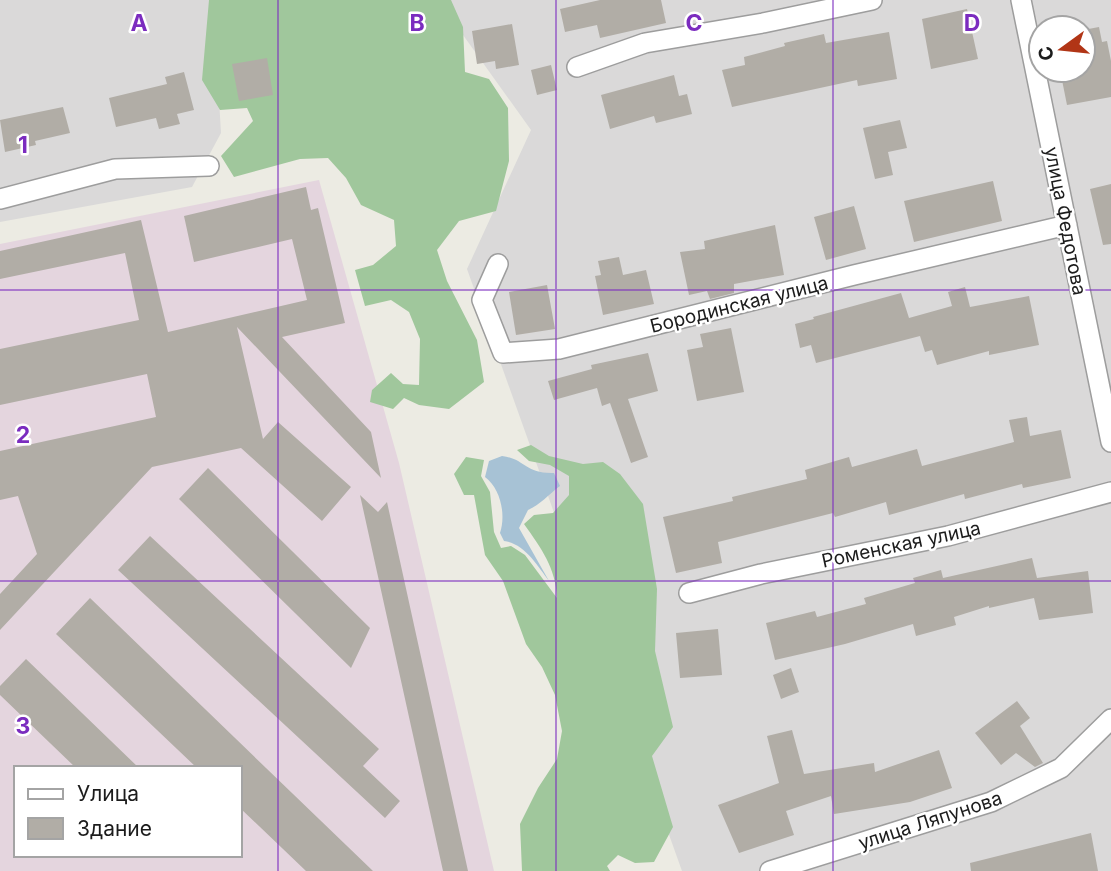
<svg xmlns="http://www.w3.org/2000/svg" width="1111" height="871" font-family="Inter,sans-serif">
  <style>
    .residential { fill: #dad9d9; fill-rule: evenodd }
    .industrial { fill: #e4d5de; fill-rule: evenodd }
    .forest { fill: #a0c79c }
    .water { fill: #a7c2d5 }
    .building { fill: #b1ada6 }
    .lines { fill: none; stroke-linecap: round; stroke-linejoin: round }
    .street-casing { stroke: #9d9d9d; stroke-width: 22 }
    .street { stroke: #fff; stroke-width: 19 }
    .grid { fill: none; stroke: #7b2cbf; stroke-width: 2; stroke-opacity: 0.55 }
    .labels { text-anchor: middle; stroke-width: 5; stroke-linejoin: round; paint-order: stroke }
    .street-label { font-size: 19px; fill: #1c1c1c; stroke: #fff }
    .grid-label { font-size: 23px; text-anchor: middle; font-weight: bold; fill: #7b2cbf; stroke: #fff; stroke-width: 5; stroke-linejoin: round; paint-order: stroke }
  </style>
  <rect width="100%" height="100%" fill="#ecebe3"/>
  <path class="residential" d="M0 0H213L221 133 192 187 0 222Z
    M438 0H1111V871H682L467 269 531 130ZM1041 28H1083V70H1041Z"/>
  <path class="industrial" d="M319 180 399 463 494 871H0V244ZM16 768H240V855H16Z"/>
  <path class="forest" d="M209 0H451L463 27 465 72 489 79 508 108 509 161 496 211 459 221 437 250 447 281 477 340 484 382 449 409 419 405 404 398 393 409 370 402 372 390 391 373 403 384 419 385 420 339 409 312 391 300 365 306 355 270 373 265 396 246 394 220 361 205 346 178 328 158 300 159 234 177 221 156 253 121 247 108 220 110 202 80Z
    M531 445 549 456 583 464 603 462 620 474 643 504 657 589 655 651 673 727 652 756 673 827 654 862 635 863 618 855 607 866 610 871H522L520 824 538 788 557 759 562 731 555 695 542 667 526 644 503 581 485 555 474 495H464L454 474 466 457 484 460 481 476 490 492 494 532 501 548 511 546 525 555 557 598C556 568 541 548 524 524L534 515 553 513 569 495V476L550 465 529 461 517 450Z"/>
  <path class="water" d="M502 456C526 459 524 474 554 473L560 486C549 494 540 505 528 510L519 528 549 581C538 566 524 543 504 541L500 533C506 515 501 489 485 477L489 461Z"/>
  <path class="building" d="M600 0H661L666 23 600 38 597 25 565 32 560 9Z
    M967 9 978 59 931 69 922 19Z
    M512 24 519 65 496 69 495 61 477 64 472 31Z
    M1099 27 1102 42 1107 41 1111 61V97L1067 105 1060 70H1083V30Z
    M889 32 897 79 858 86 857 80 732 107 722 70 745 65 744 57 785 46 784 43 824 34 826 43Z
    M267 58 273 95 239 101 232 64Z
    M551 65 557 90 537 95 531 70Z
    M184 72 194 110 177 114 180 124 159 129 156 118 116 127 109 98 167 84 165 77Z
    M674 75 679 96 687 94 692 114 656 123 654 116 610 129 601 95Z
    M63 107 70 133 35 141 36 145 5 152 0 120Z
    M900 120 907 148 888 152 893 175 875 179 863 128Z
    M993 181 1002 221 914 242 904 201Z
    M1111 184V244L1103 245 1090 189Z
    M306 187 311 210 318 208 345 323 282 337 371 432 381 478 237 327 263 439 278 422 351 487 322 521 241 448 152 467 0 630V594L37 554 18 496 0 500V451L156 417 147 374 0 405V349L139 320 125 253 0 279V251L141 220 168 332 307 300 292 239 194 262 184 216Z
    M854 206 866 249 826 260 814 217Z
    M775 225 784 275 734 284V293L710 299 707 291 689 295 680 252 705 249 704 241Z
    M619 257 623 275 646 270 654 304 603 315 595 276 601 275 598 261Z
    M547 285 555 329 516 335 509 292Z
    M965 287 970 307 1029 296 1039 345 989 355V351L937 365 932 350 925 352 920 336 816 363 811 345 800 348 795 324 814 319 813 317 901 293 909 318 952 306 948 292Z
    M731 328 744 392 697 401 687 350 703 347 700 334Z
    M648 353 658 391 628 399 648 457 631 463 610 403 602 406 597 388 554 400 548 381 592 369 591 365Z
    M1027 417 1030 436 1061 430 1071 478 1023 488 1022 484 965 499 964 494 889 515 886 502 835 517 833 513 718 542 722 563 676 573 663 517 733 501 732 497 807 479 805 470 849 457 852 467 917 449 922 466 1014 442 1009 420Z
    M208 468 370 628 351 668 179 499Z
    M360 495 378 512 387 502 468 871H443Z
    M150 536 379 749 363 766 400 801 385 818 118 570Z
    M1032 558 1037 578 1088 571 1093 613 1039 620 1034 598 989 608V606L954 617 956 625 916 636 913 624 845 644 775 660 766 623 815 611 817 617 866 604 864 598 915 583 913 578 941 570 943 578Z
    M90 598 266 768 373 871H306L240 808V768H197L56 634Z
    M718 629 722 675 680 678 676 633Z
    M26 659 139 768H76L0 695V686Z
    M791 668 799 692 781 699 773 675Z
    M1017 701 1030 718 1020 726 1043 763 1035 767 1016 753 1001 765 975 733Z
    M792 730 804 774 874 763 875 772 939 750 952 788 910 802 834 814 831 796 786 811 794 835 739 853 718 805 779 783 767 736Z
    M1091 833 1098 871H971L970 863Z"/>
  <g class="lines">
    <defs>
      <path id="street" d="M1021 0 1111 442
        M577 67 645 43 763 23 872 0
        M0 199 115 169 209 166
        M498 264 482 300 503 353 559 349 854 275 1067 225
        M689 593 761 574 948 536 1111 492
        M770 871 991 802 1061 768 1111 719"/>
    </defs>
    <use href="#street" class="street-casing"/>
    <use href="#street" class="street"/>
  </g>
  <path class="grid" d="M278 0V871M556 0V871M833 0V871M0 290H1111M0 581H1111"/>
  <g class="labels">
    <g class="street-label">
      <text transform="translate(1066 221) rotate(79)" y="7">улица Федотова</text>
      <text transform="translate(739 304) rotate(-14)" y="7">Бородинская улица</text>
      <text transform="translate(901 544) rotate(-12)" y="7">Роменская улица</text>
      <text transform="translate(930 820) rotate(-18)" y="7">улица Ляпунова</text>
    </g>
  </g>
  <g class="grid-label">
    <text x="139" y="31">A</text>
    <text x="417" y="31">B</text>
    <text x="694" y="31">C</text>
    <text x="972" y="31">D</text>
    <text x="23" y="153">1</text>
    <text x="23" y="443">2</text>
    <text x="23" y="734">3</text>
  </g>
  <rect x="14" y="766" width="228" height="91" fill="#ffffff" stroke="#a4a4a4" stroke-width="2"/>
  <rect x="28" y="789" width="35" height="10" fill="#ffffff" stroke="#a4a4a4" stroke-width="2"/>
  <text x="77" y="801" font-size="21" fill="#1c1c1c">Улица</text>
  <rect x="28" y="818" width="35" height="21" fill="#b1ada6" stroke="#a4a4a4" stroke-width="2"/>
  <text x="77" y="836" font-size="21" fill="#1c1c1c">Здание</text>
  <g transform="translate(1062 49) rotate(255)"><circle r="33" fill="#ffffff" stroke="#a4a4a4" stroke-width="2"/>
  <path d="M0-5L12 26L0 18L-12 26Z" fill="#b13516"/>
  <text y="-10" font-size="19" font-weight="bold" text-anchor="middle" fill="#1c1c1c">С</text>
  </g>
</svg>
